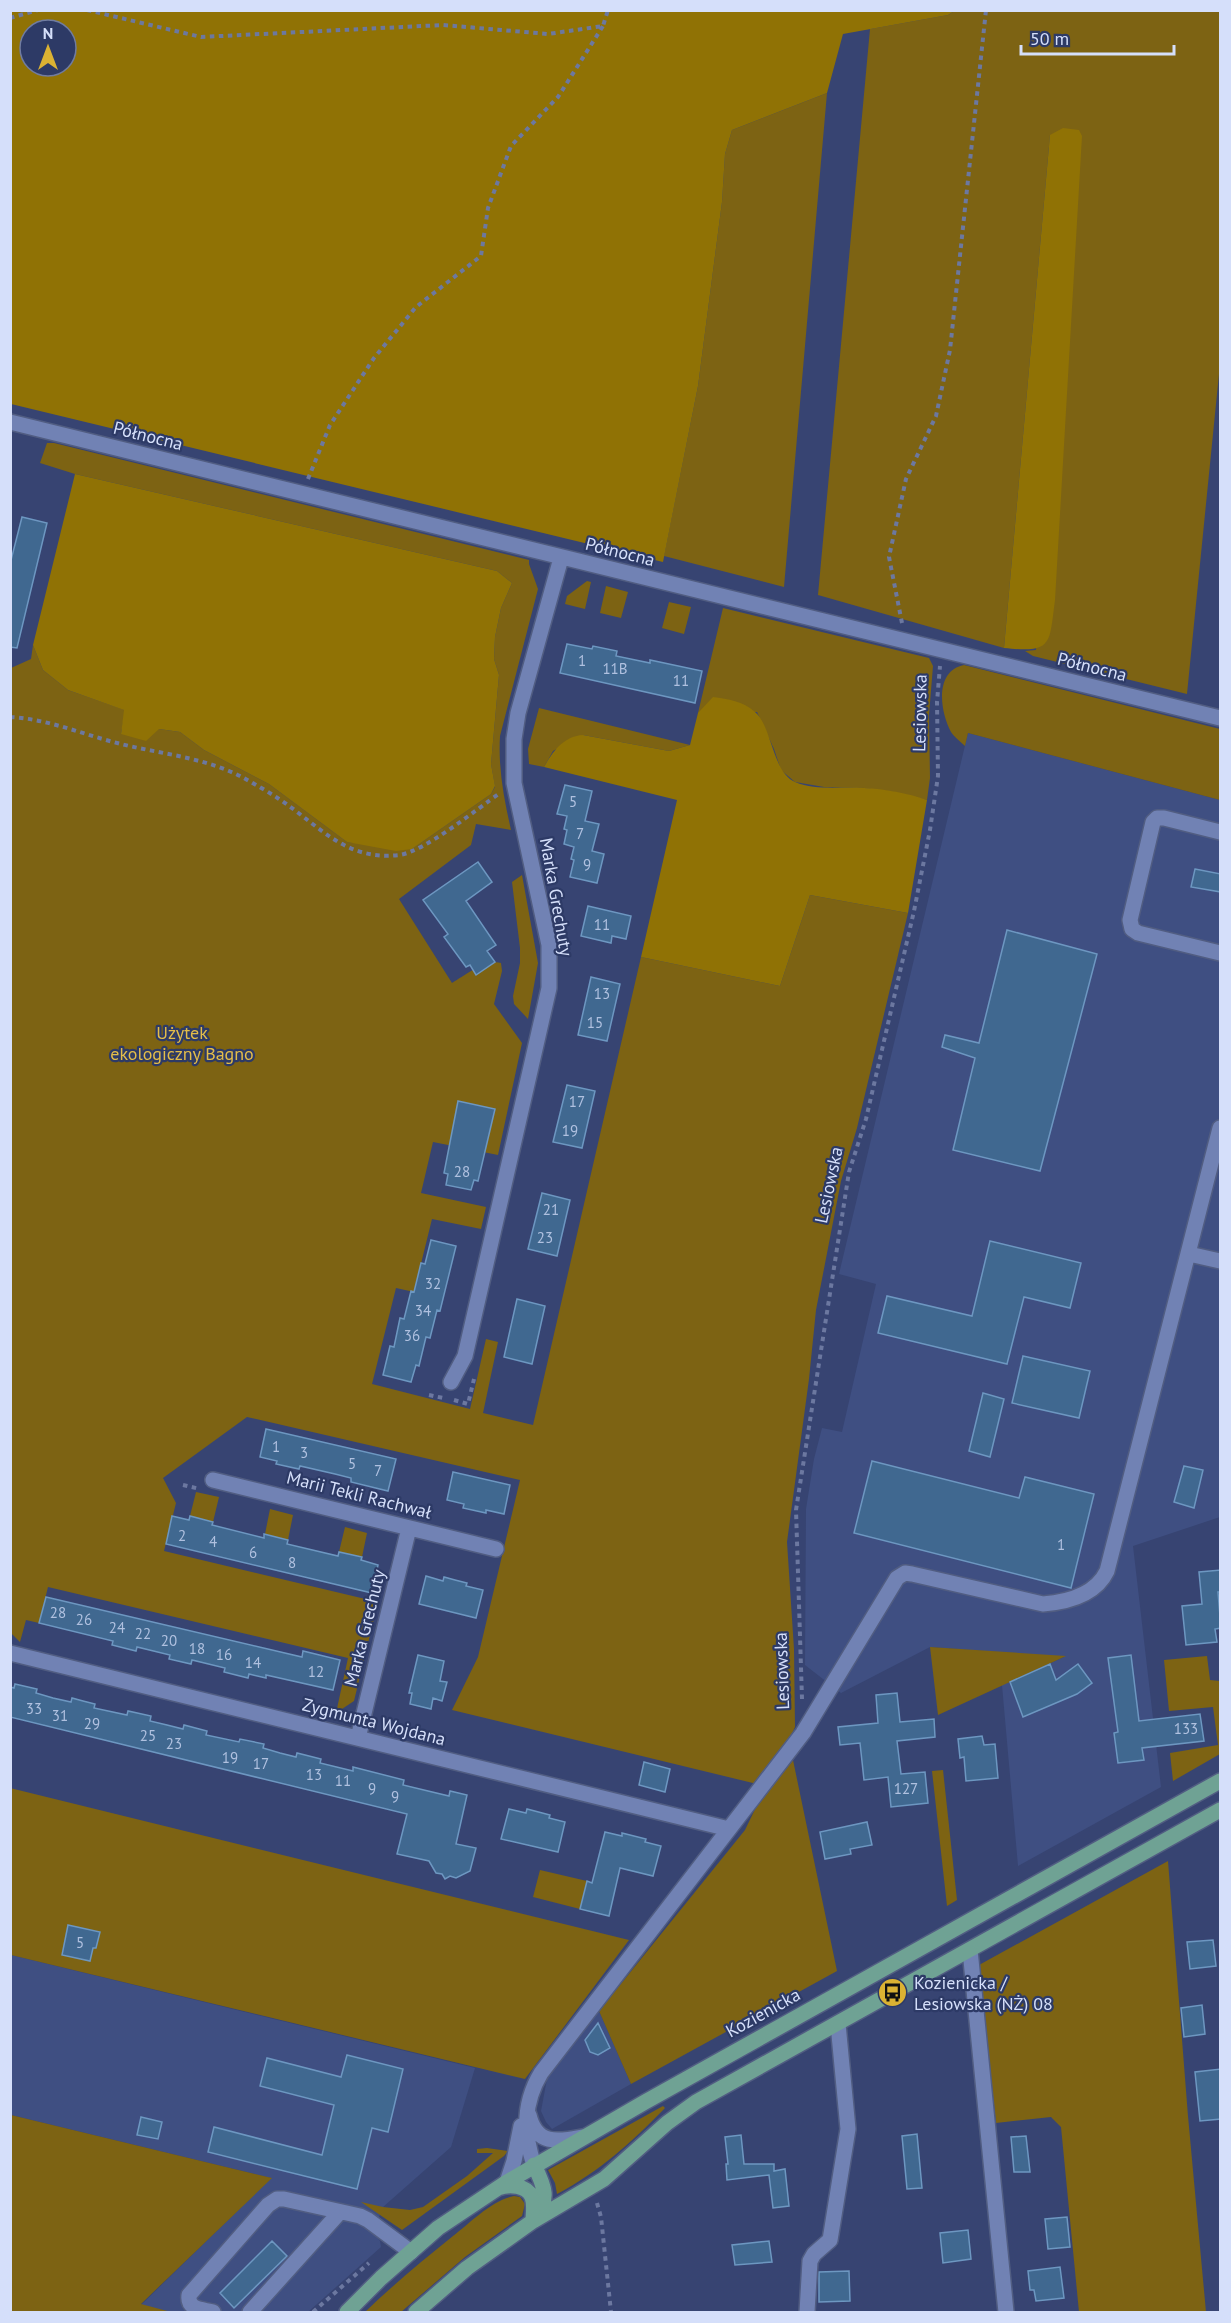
<svg xmlns="http://www.w3.org/2000/svg" width="1231" height="2323" font-family="'PT Sans',sans-serif">
  <style>
    .built { fill: #3f4f82 }
    .green { fill: #7d6313 }
    .forest { fill: #907205; fill-rule: evenodd }
    .building { fill: #406890; stroke: #6d97c1; stroke-width: 1.5 }
    .lines { fill: none; stroke-linecap: round; stroke-linejoin: round }
    .minor-casing { stroke: #515d82; stroke-width: 18 }
    .major-casing { stroke: #515d82; stroke-width: 18 }
    .path { stroke: #6c78a0; stroke-width: 4; stroke-dasharray: 4.5 4.5; stroke-linecap: butt }
    .minor { stroke: #7182b4; stroke-width: 15 }
    .major { stroke: #6fa294; stroke-width: 15 }
    .labels { text-anchor: middle; stroke-width: 4.5; stroke-linejoin: round; paint-order: stroke }
    .number-label { font-size: 15px; fill: #b0c1e0 }
    .street-label { font-size: 18px; fill: #d5dffa; stroke: #2d3a66 }
    .park-label { font-size: 18px; fill: #e4bd49; stroke: #2d3a66 }
    .poi-label { font-size: 18px; fill: #d5dffa; stroke: #2d3a66; text-anchor: start }
  </style>
  <rect width="100%" height="100%" fill="#374472"/>
  <path class="built" d="M968 733 1220 800V1517L1133 1546 1161 1787 1018 1866 1002 1685 1064 1657 930 1647 841 1693 805 1665 806 1509 814 1459 822 1428 842 1432 876 1284 839 1274Z
    M11 1955 475 2068 451 2147 383 2207 373 2232 380 2241 381 2247 308 2312H171L141 2305 271 2178 11 2115Z
    M599 2011 631 2084 552 2129 546 2122 541 2111 547 2079Z"/>
  <path class="green" d="M1214 10 1220 12V364L1187 694 1033 656 1025 651 1036 650 1050 135 1004 648 818 595 870 29 948 15 954 11Z
    M827 93 784 587 664 556 698 386 722 202 725 154 732 130Z
    M47 443H54L529 560V564L538 589 500 736C498 768 504 799 511 830L476 824 471 845 399 899 452 983C466 975 485 959 501 963L502 971 494 1004 522 1043 498 1155 433 1142 421 1193 486 1207 481 1229 432 1219 414 1292 396 1288 372 1384 470 1409 486 1339 498 1342 483 1413 533 1425 641 957 780 986 810 895 908 913 857 1128 841 1181 816 1310 809 1379 787 1542 794 1649 795 1727 789 1740 757 1784 452 1710 478 1657 520 1480 247 1417 163 1478 176 1503 164 1551 378 1602 354 1701 336 1713 348 1658 48 1587 39 1623 26 1620 20 1642 11 1633V668L31 659 33 645 43 670 68 690 125 710 121 734 159 729 180 732 204 750 269 784 347 842 412 849 491 794 495 787 491 764 499 675 494 659 495 637 501 608 512 583 497 571 75 474 40 463Z
    M587 581 591 582 585 609 565 604 567 596Z
    M606 586 628 592 621 618 600 613Z
    M669 602 691 607 684 634 662 628Z
    M723 608 929 658 933 666 929 715 930 778 927 800 894 792 864 788 824 787 795 782 781 770 774 749 757 712 698 713Z
    M964 665 1220 729V800L968 733 965 746C960 741 954 737 951 732 940 712 934 671 964 665Z
    M539 708 690 745 669 751 583 735 553 751 544 767 529 764 528 749Z
    M522 875 538 963 528 1019 514 1004 513 996 520 963V948L512 882Z
    M196 1492 219 1497 213 1522 190 1516Z
    M270 1509 293 1515 288 1540 265 1534Z
    M345 1527 367 1533 362 1557 339 1552Z
    M930 1647 1066 1656 938 1715Z
    M1207 1656 1210 1680 1220 1681V1754L1173 1781 1170 1753 1218 1745 1213 1707 1169 1711 1164 1660Z
    M793 1760 837 1971 631 2084 599 2011 745 1830 758 1803Z
    M943 1770 957 1900 947 1906 932 1771Z
    M10 1788 629 1940 525 2079 11 1955Z
    M1168 1861 1188 2116 1206 2312H1079L1061 2127 1051 2117 996 2123 979 1965Z
    M540 1870 587 1881 580 1909 533 1897Z
    M663 2106 665 2108C631 2143 600 2171 557 2194L555 2183 548 2170Z
    M11 2115 272 2178 141 2304 171 2312H11Z
    M487 2148 508 2151 504 2156 402 2230 361 2202 383 2207 410 2210 423 2207 467 2176 493 2153H477V2149Z
    M514 2196 520 2197 525 2204 522 2216 465 2257 401 2312H365C393 2285 422 2261 453 2236 470 2223 492 2200 514 2196Z"/>
  <path class="forest" d="M11 10H954V11L948 15 843 34 827 93 732 130 725 154 722 202 698 386 663 562 11 404ZM30 30H66V66H30Z
    M1063 128 1079 130 1082 136 1055 600C1049 645 1053 653 1004 648L1050 135Z
    M75 474 497 571 512 583 501 608 495 637 494 659 499 675 491 764 495 786 491 794 412 849 396 851 347 842 269 784 204 750 180 732 159 729 146 741 121 734 124 710 68 690 43 670 33 645Z
    M713 697C728 699 743 701 755 712 772 726 772 772 795 782 817 791 842 786 864 788 885 789 907 793 927 800L908 913 810 895 780 986 641 957 677 800 544 767C553 751 564 736 583 735L669 751 690 745 698 713Z"/>
  <path class="building" d="M22 517 47 523 17 648 10 647V564Z
    M567 644 592 649 593 646 617 651 616 656 650 663V660L702 671 695 703 560 673Z
    M565 785 592 791 585 821 599 824 592 851 604 854 597 883 570 877 574 860 571 859 574 847 564 844 567 830 564 829 567 816 557 814Z
    M478 862 492 882 466 901 496 945 487 951 495 962 476 975 470 965 466 967 444 937 448 934 423 900Z
    M1195 869 1221 874V892L1191 887Z
    M588 906 631 916 626 939 612 936 611 943 581 936Z
    M1007 930 1097 954 1040 1171 953 1150 975 1058 942 1047 945 1035 979 1043Z
    M591 977 620 984 607 1041 578 1035Z
    M567 1085 595 1091 582 1148 553 1142Z
    M458 1101 495 1109 478 1181 474 1180 471 1190 446 1185 448 1174 444 1173Z
    M542 1193 570 1200 557 1256 528 1249Z
    M431 1240 456 1246 440 1311 437 1310 430 1338 426 1337 419 1366 416 1365 411 1382 383 1375 390 1346 394 1347 400 1318 404 1319 411 1291 414 1292 421 1263 425 1264Z
    M990 1241 1081 1263 1070 1308 1024 1297 1007 1364 878 1333 887 1296 972 1316Z
    M517 1299 545 1306 532 1364 504 1357Z
    M1023 1356 1090 1371 1079 1418 1012 1403Z
    M983 1393 1004 1399 990 1457 969 1451Z
    M266 1429 396 1459 388 1491 351 1482V1478L335 1474 300 1466 299 1469 276 1464 277 1461 260 1457Z
    M872 1461 1019 1498 1025 1477 1094 1494 1071 1588 854 1533Z
    M1184 1466 1203 1470 1194 1508 1174 1502Z
    M453 1472 510 1485 504 1514 486 1510V1513L463 1508 464 1504 447 1500Z
    M172 1516 189 1520 190 1516 213 1522 212 1525 264 1538V1534L288 1540 287 1544 338 1556 339 1552 362 1557 361 1560 378 1565 372 1593 166 1544Z
    M1221 1570V1592H1218L1221 1628 1215 1629 1217 1642 1186 1645 1182 1606 1202 1604 1199 1572Z
    M426 1576 443 1581 444 1577 455 1580 467 1583 466 1586 483 1590 476 1618 419 1604Z
    M46 1597 302 1657 303 1651 340 1660 333 1690 266 1675V1678L249 1674 248 1678 224 1672 225 1668 192 1660 191 1664 169 1659 170 1655 137 1647 136 1651 112 1645 113 1641 39 1623Z
    M418 1655 444 1661 440 1681 447 1682 442 1701 433 1698 431 1709 410 1704 412 1693H409Z
    M1131 1655 1139 1721 1200 1714 1204 1741 1142 1748 1144 1760 1118 1763 1114 1733 1118 1732 1108 1658Z
    M1050 1664 1056 1680 1078 1664 1092 1683 1077 1694 1023 1717 1010 1682Z
    M15 1684 37 1689 36 1693 53 1698 71 1702 72 1698 83 1701 95 1704 94 1708 127 1715 128 1711 151 1716 150 1721 167 1725 183 1729 184 1725 207 1731 206 1735 239 1742 240 1739 264 1744 263 1748 280 1753 296 1757 297 1753 321 1759 320 1763 353 1771V1767L404 1780 403 1785 449 1796 450 1791 467 1795 456 1844 476 1848 470 1871 456 1878 450 1876 445 1879 442 1874 436 1873 429 1861 397 1854 407 1814 10 1717V1687L14 1688Z
    M897 1693 900 1722 934 1719 935 1737 897 1741 901 1774 925 1772 928 1803 891 1807 888 1777 864 1780 860 1743 840 1745 838 1727 878 1723 876 1695Z
    M982 1736 984 1745 995 1744 998 1778 966 1781 964 1757 960 1758 958 1739Z
    M644 1762 670 1769 665 1792 639 1785Z
    M509 1809 526 1813 527 1809 550 1815 549 1818 565 1822 558 1852 501 1839Z
    M867 1822 872 1845 850 1849 851 1854 825 1859 820 1832Z
    M605 1832 622 1836V1833L646 1839 645 1842 661 1846 653 1876 620 1868 609 1916 580 1909 587 1881 592 1883Z
    M68 1925 100 1932 96 1948H93L90 1961 62 1955Z
    M1213 1940 1216 1966 1190 1969 1187 1942Z
    M1202 2005 1205 2034 1184 2037 1181 2008Z
    M598 2023 610 2048 598 2055 590 2052 585 2040Z
    M347 2055 403 2069 388 2132 372 2128 357 2189 208 2152 214 2127 322 2155 334 2105 260 2086 267 2058 341 2077Z
    M1221 2069V2119L1200 2121 1195 2072Z
    M141 2117 162 2122 158 2139 137 2135Z
    M917 2134 922 2188 907 2189 902 2136Z
    M741 2135 744 2164H774V2171L785 2169 789 2206 773 2208 769 2175 727 2180 726 2164H728L725 2137Z
    M1026 2136 1030 2172H1014L1011 2137Z
    M1067 2217 1070 2247 1048 2249 1045 2219Z
    M968 2230 971 2259 943 2263 940 2233Z
    M272 2241 287 2256 234 2308 220 2293Z
    M769 2241 772 2262 735 2265 732 2245Z
    M1060 2267 1064 2298 1036 2301 1034 2290H1030L1028 2271Z
    M849 2271 850 2301 819 2302V2272Z"/>
  <g class="lines">
    <defs>
      <path id="minor" d="M10 422 1220 718
        M1220 832 1164 818H1157L1153 822 1130 920 1132 929 1138 933 1220 953
        M1189 1254 1220 1261
        M451 1382 465 1356 549 988V945L514 783V739L518 713 561 558
        M213 1480 496 1549
        M10 1653 729 1829
        M358 1738 409 1528
        M970 1950 1006 2312
        M529 2115C536 2145 557 2142 582 2137
        M534 2165C523 2133 523 2103 541 2073L803 1733 897 1578 905 1573 912 1574 1043 1604C1068 1602 1096 1594 1107 1571L1220 1128
        M507 2182 514 2161 521 2126
        M213 2312C202 2309 187 2310 189 2295L268 2205 277 2199H284L360 2216 368 2220 411 2252
        M250 2312 340 2212
        M807 2312 810 2261 814 2254 830 2240 848 2129 838 2024"/>
      <path id="major" d="M534 2165C545 2187 550 2199 534 2220
        M498 2188C509 2184 527 2185 532 2197 535 2204 533 2214 533 2221
        M347 2312 381 2278 438 2228 507 2182 645 2102 1220 1781
        M416 2312 467 2268 533 2221 604 2179 667 2123 696 2102 1220 1810"/>
    </defs>
    <use href="#minor" class="minor-casing"/>
    <use href="#major" class="major-casing"/>
    <path class="path" d="M87 10 201 37 443 25 548 34 603 26 608 10
      M10 18 38 10
      M308 479 330 425 374 358 416 307 481 256 488 208 511 146 558 97 603 26
      M902 623 889 557 906 479 936 416 950 350 986 10
      M10 717C49 719 84 735 121 744 161 754 202 757 240 776 253 783 267 791 279 799 320 826 345 861 399 855 424 852 477 809 500 793
      M429 1395 443 1398
      M454 1400 468 1404 474 1379
      M183 1485 200 1489
      M802 1699 796 1510 849 1172 866 1119 914 911 930 830 938 776 937 702 940 666
      M597 2203 601 2217 611 2312
      M313 2312 369 2263"/>
    <use href="#minor" class="minor"/>
    <use href="#major" class="major"/>
  </g>
  <defs>
    <symbol id="bus-disc" viewBox="-11 -11 22 22"><circle r="9.5" fill="#dbb233" stroke="#2d3a66"/><path d="M-5-6H5V4H4V6H2V4H-2V6H-4V4H-5ZM-3.5-4V0h7V-4ZM-3.5 1.2v1.5H-2V1.2ZM2 1.2v1.5H3.5V1.2Z" fill="#111"/></symbol>
  </defs>
  <g fill-rule="evenodd">
    <use href="#bus-disc" x="876" y="1976" width="33" height="33"/>
  </g>
  <g class="labels">
    <g class="number-label">
      <text x="582" y="666">1</text>
      <text x="615" y="674">11B</text>
      <text x="681" y="686">11</text>
      <text x="573" y="807">5</text>
      <text x="580" y="839">7</text>
      <text x="587" y="870">9</text>
      <text x="602" y="930">11</text>
      <text x="602" y="999">13</text>
      <text x="595" y="1028">15</text>
      <text x="577" y="1107">17</text>
      <text x="570" y="1136">19</text>
      <text x="462" y="1177">28</text>
      <text x="551" y="1215">21</text>
      <text x="545" y="1243">23</text>
      <text x="433" y="1289">32</text>
      <text x="423" y="1316">34</text>
      <text x="412" y="1341">36</text>
      <text x="276" y="1452">1</text>
      <text x="304" y="1458">3</text>
      <text x="352" y="1469">5</text>
      <text x="378" y="1476">7</text>
      <text x="182" y="1541">2</text>
      <text x="213" y="1547">4</text>
      <text x="1061" y="1550">1</text>
      <text x="253" y="1558">6</text>
      <text x="292" y="1568">8</text>
      <text x="58" y="1618">28</text>
      <text x="84" y="1625">26</text>
      <text x="117" y="1633">24</text>
      <text x="143" y="1639">22</text>
      <text x="169" y="1646">20</text>
      <text x="197" y="1654">18</text>
      <text x="224" y="1660">16</text>
      <text x="253" y="1668">14</text>
      <text x="316" y="1677">12</text>
      <text x="34" y="1714">33</text>
      <text x="60" y="1721">31</text>
      <text x="92" y="1729">29</text>
      <text x="1186" y="1734">133</text>
      <text x="148" y="1741">25</text>
      <text x="174" y="1749">23</text>
      <text x="230" y="1763">19</text>
      <text x="261" y="1769">17</text>
      <text x="314" y="1780">13</text>
      <text x="343" y="1786">11</text>
      <text x="372" y="1794">9</text>
      <text x="906" y="1794">127</text>
      <text x="395" y="1802">9</text>
      <text x="80" y="1948">5</text>
    </g>
    <g class="street-label">
      <text transform="translate(148 436) rotate(14)" y="6">Północna</text>
      <text transform="translate(620 552) rotate(14)" y="6">Północna</text>
      <text transform="translate(1092 667) rotate(14)" y="6">Północna</text>
      <text transform="translate(920 713) rotate(-89)" y="6">Lesiowska</text>
      <text transform="translate(556 897) rotate(80)" y="6">Marka Grechuty</text>
      <text transform="translate(829 1185) rotate(-78)" y="6">Lesiowska</text>
      <text transform="translate(359 1495) rotate(14)" y="6">Marii Tekli Rachwał</text>
      <text transform="translate(365 1628) rotate(-76)" y="6">Marka Grechuty</text>
      <text transform="translate(782 1671) rotate(-92)" y="6">Lesiowska</text>
      <text transform="translate(374 1722) rotate(14)" y="6">Zygmunta Wojdana</text>
      <text transform="translate(763 2013) rotate(-29)" y="6">Kozienicka</text>
    </g>
    <g class="park-label">
      <text x="182" y="1039">Użytek<tspan x="182" dy="21">ekologiczny Bagno</tspan></text>
    </g>
    <g class="poi-label">
      <text x="914" y="1989">Kozienicka /<tspan x="914" dy="21">Lesiowska (NŻ) 08</tspan></text>
    </g>
  </g>
  <rect width="1231" height="2323" fill="none" stroke="#d5dffa" stroke-width="24"/>
  <g transform="translate(48 48)"><circle r="28" fill="#2d3a66" stroke="#707ca1" stroke-width="1.5"/>
  <path d="M0-4.5L10 22L0 15L-10 22Z" fill="#dbb233"/>
  <text y="-9" font-size="16" font-weight="bold" text-anchor="middle" fill="#d5dffa">N</text>
  </g>
  <path d="M1021 45v9h153v-9" fill="none" stroke="#d5dffa" stroke-width="3"/>
  <text x="1030" y="45" font-size="18" fill="#d5dffa" stroke="#2d3a66" stroke-width="4.5" paint-order="stroke">50 m</text>
</svg>
